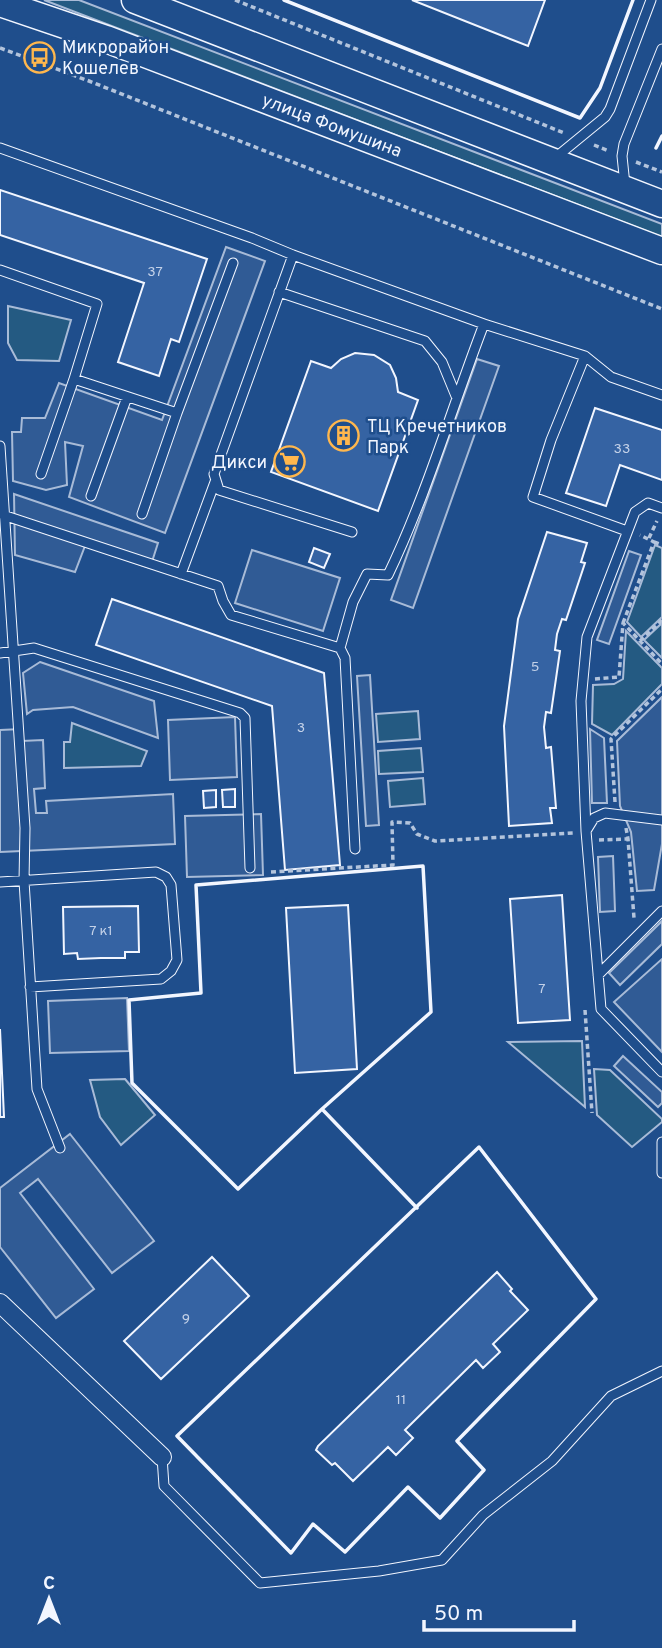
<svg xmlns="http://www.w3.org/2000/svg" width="662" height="1648" font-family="Overpass,sans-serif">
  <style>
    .green { fill: #245a82; stroke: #a8bbd7; stroke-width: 2 }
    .parking { fill: #305b95; stroke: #a8bbd7; stroke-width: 2 }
    .building { fill: #3563a3; stroke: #f2f6ff; stroke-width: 2 }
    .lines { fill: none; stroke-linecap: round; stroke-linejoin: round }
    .lane-casing { stroke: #f2f6ff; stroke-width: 11 }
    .street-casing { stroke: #f2f6ff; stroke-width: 20 }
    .secondary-casing { stroke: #f2f6ff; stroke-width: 29 }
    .path { stroke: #b3c4dc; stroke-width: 3.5; stroke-dasharray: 5 3.5; stroke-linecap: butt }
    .lane { stroke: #1f4e8c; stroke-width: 9 }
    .street { stroke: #1f4e8c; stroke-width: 18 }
    .secondary { stroke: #1f4e8c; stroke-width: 26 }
    .wall { stroke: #f2f6ff; stroke-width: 3.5 }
    .labels { text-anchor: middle; stroke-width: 5; stroke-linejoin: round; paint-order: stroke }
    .number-label { font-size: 14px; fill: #c3d1e8 }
    .poi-label { font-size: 18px; fill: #f2f6ff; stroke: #1f4e8c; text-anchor: start }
    .street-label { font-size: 18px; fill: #f2f6ff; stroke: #1f4e8c }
  </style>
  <rect width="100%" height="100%" fill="#1f4e8c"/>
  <path class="green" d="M44 0H79L662 224V237Z
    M8 306 71 320 59 361 17 360 8 343Z
    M655 545 662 548V617L641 637 627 622Z
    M662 623V658L644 640Z
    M626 631 662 668V684L612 735 592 724 593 685 614 684 623 679Z
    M418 711 420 739 378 742 376 714Z
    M72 723 147 751 141 766 64 768V742H70Z
    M421 748 423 772 379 774 378 751Z
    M423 778 425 804 390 807 388 781Z
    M582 1041 585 1107 508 1042Z
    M594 1069 610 1070 662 1119V1122L632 1147 597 1115Z
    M125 1079 155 1115 121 1145 100 1117 90 1080Z"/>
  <path class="parking" d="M226 247 265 261 165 533 69 497 83 446 65 442 67 485 46 490 13 481 12 432H21L22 418H45L59 383 162 420Z
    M477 359 499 366 413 608 391 600Z
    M14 494 158 543 150 568 85 546 75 572 15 555Z
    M252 550 340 578 323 631 235 603Z
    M629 551 641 555 609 644 597 640Z
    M40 662 154 701 158 738 73 707 33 710 27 714 23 673Z
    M370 675 379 825 366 826 357 676Z
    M662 697V844L654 890 637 891 631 832 620 806 617 741Z
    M235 717 237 777 170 780 168 720Z
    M21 729 22 741 43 740 45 788 34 789 36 813H47L46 801 173 794 175 844 0 852V730Z
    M590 729 604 738 607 803H592Z
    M261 814 263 875 187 877 185 816Z
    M613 856 615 911 600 912 598 857Z
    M662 921V944L620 985 609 973Z
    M662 959V1052L614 1002Z
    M127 998 129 1051 50 1053 48 1001Z
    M623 1056 662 1092V1103L658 1107 614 1066Z
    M70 1134 154 1241 112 1273 38 1179 20 1193 94 1289 56 1318 0 1247V1188Z"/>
  <path class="building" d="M412 0H545L528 46Z
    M0 190 207 259 179 342 171 339 159 376 118 362 144 283 0 235Z
    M355 353 374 355 390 365 396 378 398 392 418 400 378 511 271 472 311 361 331 368 341 359Z
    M595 408 662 430V480L620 465 606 506 566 493Z
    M547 532 587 543 581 562 585 563 566 620 562 619 557 634 555 650 560 651 551 713 546 712 544 727 546 748 551 747 556 808H550L552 823 509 826 504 726 518 619Z
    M314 548 330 554 324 568 309 562Z
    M112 599 324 673 340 865 285 870 272 706 96 645Z
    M235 789V807H223L222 790Z
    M216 790V807L204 808 203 791Z
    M562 895 570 1020 518 1023 510 899Z
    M348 905 357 1069 295 1073 286 908Z
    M138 906 139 952H125V958H101L78 959 77 953 64 954 63 907Z
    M0 1029 4 1117H0Z
    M212 1257 249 1296 161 1379 124 1341Z
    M497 1272 512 1289 510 1291 528 1310 493 1344 500 1352 483 1368 476 1360 405 1430 413 1438 396 1455 388 1447 353 1481 335 1463 332 1465 316 1450 318 1446Z"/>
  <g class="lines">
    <defs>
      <path id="lane" d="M0 148 252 238 293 255 484 324 585 356 611 377 662 395
        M555 158 605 117 610 109 651 0
        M625 185 622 156 624 144 662 49
        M293 255 214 474 219 490 352 532
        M0 270 97 304 74 379 177 413 233 263
        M279 292 425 341 442 362 456 396
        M585 356 551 440 533 497 627 531
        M0 446 25 828 24 881 37 1089 60 1148
        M41 474 74 379
        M91 496 127 397
        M662 508 648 503 635 512 587 637 581 701 586 831 594 818 605 813 662 820
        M142 514 177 413
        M3 515 218 586 223 601 231 615 340 648 345 658 355 849
        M181 574 215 482
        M340 648 353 602 367 574 388 575C427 494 452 407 484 324
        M0 653 34 648 240 713 245 718 250 868
        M586 831 601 1009 662 1072
        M0 882 156 872 166 877 171 885 177 960 171 971 161 979 30 987
        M598 975 662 911
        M662 1142V1173
        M162 1457 164 1486 260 1583 379 1571 442 1560 483 1515 552 1461 611 1396 662 1371"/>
      <path id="street" d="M0 1303 162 1457"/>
      <g id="secondary">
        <path d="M135 0 662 204"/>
        <path id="s1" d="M0 3 106 39 662 251"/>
      </g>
    </defs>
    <use href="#lane" class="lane-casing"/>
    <use href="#street" class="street-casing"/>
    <use href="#secondary" class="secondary-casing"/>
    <path class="path" d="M235 0 564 133
      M0 48 89 81 662 309
      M594 145 609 151
      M636 162 662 172
      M649 538 657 521
      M654 542 662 545
      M623 623 654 542 640 535
      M640 641 662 620
      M595 679 619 677 623 623 662 664
      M615 802 611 739 662 689
      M626 828 628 839 634 918
      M599 840 628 839
      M271 872 393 865 392 822 410 823 417 834 435 841 574 833
      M585 1010 592 1113"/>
    <use href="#lane" class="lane"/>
    <use href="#street" class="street"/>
    <use href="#secondary" class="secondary"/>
    <path class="wall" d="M284 0 580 118 600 88 633 0
      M656 148 662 136
      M322 1109 431 1012 423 866 196 885 201 993 129 1000 132 1083 238 1189 322 1109 417 1208
      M479 1147 596 1299 457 1441 484 1470 440 1518 408 1487 345 1552 313 1524 291 1553 177 1436Z"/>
  </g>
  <defs>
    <symbol id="bus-ring" viewBox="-11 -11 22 22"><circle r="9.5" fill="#1f4e8c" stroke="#ffb74d" stroke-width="1.5"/><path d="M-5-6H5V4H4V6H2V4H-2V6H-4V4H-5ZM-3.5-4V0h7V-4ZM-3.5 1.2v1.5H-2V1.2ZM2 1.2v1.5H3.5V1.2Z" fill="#ffb74d"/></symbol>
    <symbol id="building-ring" viewBox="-11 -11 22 22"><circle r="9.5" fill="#1f4e8c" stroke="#ffb74d" stroke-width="1.5"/><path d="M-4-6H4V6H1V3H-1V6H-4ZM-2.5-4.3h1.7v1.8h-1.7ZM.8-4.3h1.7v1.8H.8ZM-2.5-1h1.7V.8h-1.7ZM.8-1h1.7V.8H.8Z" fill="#ffb74d"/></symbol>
    <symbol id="supermarket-ring" viewBox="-11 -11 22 22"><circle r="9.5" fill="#1f4e8c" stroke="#ffb74d" stroke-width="1.5"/><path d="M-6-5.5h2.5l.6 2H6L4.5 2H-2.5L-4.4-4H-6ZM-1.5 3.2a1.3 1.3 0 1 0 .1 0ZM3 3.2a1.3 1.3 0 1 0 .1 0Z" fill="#ffb74d"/></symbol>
  </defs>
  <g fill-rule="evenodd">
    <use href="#bus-ring" x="22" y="40" width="35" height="35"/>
    <use href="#building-ring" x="326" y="418" width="35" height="35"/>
    <use href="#supermarket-ring" x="272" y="444" width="35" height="35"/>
  </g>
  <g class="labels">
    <g class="number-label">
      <text x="155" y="276">37</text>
      <text x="622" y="453">33</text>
      <text x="535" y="671">5</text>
      <text x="301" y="732">3</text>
      <text x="101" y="935">7 к1</text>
      <text x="542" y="993">7</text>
      <text x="186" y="1323">9</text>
      <text x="401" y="1404">11</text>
    </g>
    <g class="poi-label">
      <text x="62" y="53">Микрорайон<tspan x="62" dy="21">Кошелев</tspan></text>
      <text x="367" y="432">ТЦ Кречетников<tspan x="367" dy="21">Парк</tspan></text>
      <text x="267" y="468" text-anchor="end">Дикси</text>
    </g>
    <g class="street-label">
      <text dy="6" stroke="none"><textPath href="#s1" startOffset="354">улица Фомушина</textPath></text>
    </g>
  </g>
  <g transform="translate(49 1599)" stroke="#1f4e8c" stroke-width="5" paint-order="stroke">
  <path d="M0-5L12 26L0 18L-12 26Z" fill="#f2f6ff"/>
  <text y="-10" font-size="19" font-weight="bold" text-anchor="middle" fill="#f2f6ff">С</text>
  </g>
  <path d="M424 1620v10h150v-10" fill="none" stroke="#f2f6ff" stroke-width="3.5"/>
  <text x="434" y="1620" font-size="21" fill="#f2f6ff" stroke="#1f4e8c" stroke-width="5" paint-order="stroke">50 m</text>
</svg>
